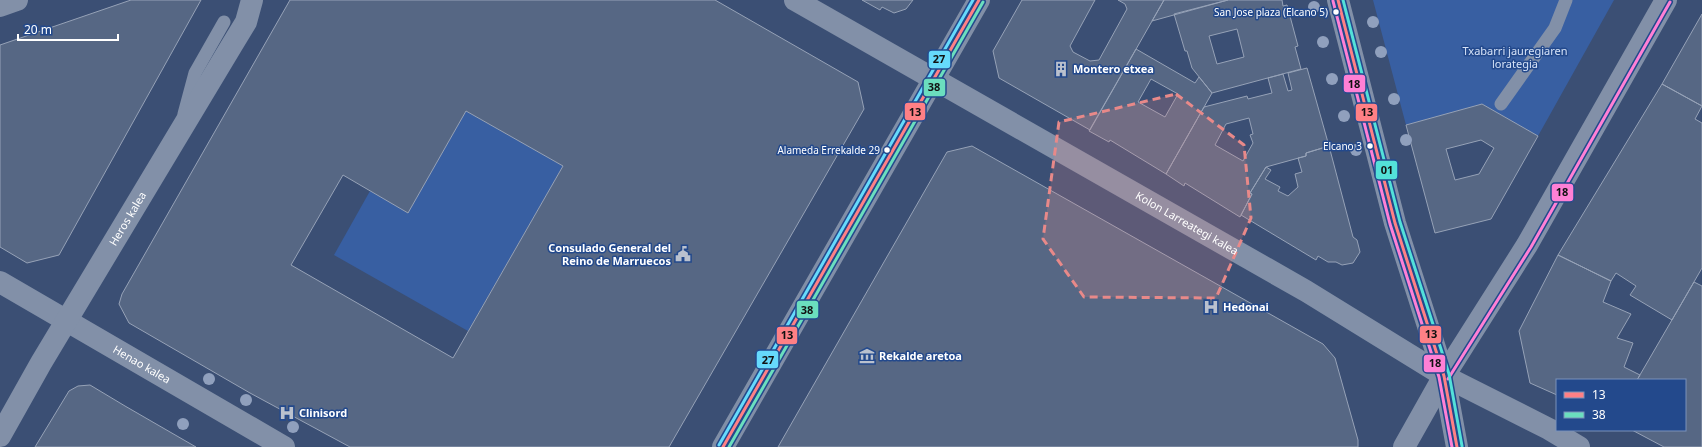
<svg xmlns="http://www.w3.org/2000/svg" width="1702" height="447" font-family="'Noto Sans',sans-serif">
  <style>
    .green { fill: #385fa2 }
    .building { fill: #566784; stroke: #96a2b7; fill-rule: evenodd }
    .lines { fill: none; stroke-linecap: round; stroke-linejoin: round }
    .lane { stroke: #8290a8; stroke-width: 13 }
    .street { stroke: #8290a8; stroke-width: 22 }
    .primary { stroke: #818fa7; stroke-width: 22 }
    .bus-1-casing { stroke: #23498c; stroke-width: 6 }
    .bus-2-casing { stroke: #23498c; stroke-width: 6 }
    .bus-3-casing { stroke: #23498c; stroke-width: 6 }
    .bus-4-casing { stroke: #23498c; stroke-width: 6 }
    .bus-5-casing { stroke: #23498c; stroke-width: 6 }
    .bus-1 { stroke: #ff8085; stroke-width: 3 }
    .bus-2 { stroke: #6bdebe; stroke-width: 3 }
    .bus-3 { stroke: #66dafc; stroke-width: 3 }
    .bus-4 { stroke: #ff80d5; stroke-width: 3 }
    .bus-5 { stroke: #53e1d9; stroke-width: 3 }
    .tree { fill: #90a0bd }
    .marked { fill: #e88989; fill-opacity: 0.2; stroke: #e88989; stroke-width: 3; stroke-dasharray: 8 5; stroke-linejoin: round }
    .bus-dot { fill: #fff; stroke: #23498c; stroke-width: 1.5 }
    .labels { text-anchor: middle; stroke-width: 3; stroke-linejoin: round; paint-order: stroke }
    .bus-label { font-size: 10px; fill: #fff; stroke: #23498c; text-anchor: end }
    .park-label { font-size: 11px; fill: #d6e3f8; stroke: #23498c }
    .poi-label { font-size: 11px; font-weight: bold; fill: #fff; stroke: #23498c; text-anchor: start }
    .street-label { font-size: 11px; fill: #fff; stroke: #23498c }
    .line-badge { stroke: #23498c; stroke-width: 1.5 }
    .pale-badge-label { font-size: 11px; text-anchor: middle; font-weight: bold; fill: #111 }
  </style>
  <rect width="100%" height="100%" fill="#3b4f74"/>
  <path class="green" d="M1373 0H1614L1538 136 1482 104 1406 125Z
    M466 111 563 166 468 331 334 255 370 191 408 212Z"/>
  <path class="building" d="M131 0H201L59 255 27 263 0 247V45Z
    M290 0H715L858 82 864 109 669 447H350L250 393 129 323 119 304 122 294ZM466 111 563 166 453 358 291 265 343 175 408 213Z
    M862 0H913L906 9 894 13 882 7 880 10Z
    M1022 0H1095L1070 46 1073 52 1090 61 1099 60 1127 9 1125 4 1118 0H1164L1090 130 999 78 993 51Z
    M1164 0H1228L1152 21Z
    M1228 0H1282L1283 6 1287 5 1298 46 1295 47 1301 69 1212 93 1192 68 1187 51H1185L1174 14ZM1237 29 1244 57 1217 64 1209 36Z
    M1702 14V106L1662 84Z
    M1136 49 1195 83 1199 77 1212 93 1166 174 1110 140 1109 142 1089 131ZM1151 79 1178 94 1165 117 1138 102Z
    M1307 68 1329 146 1306 153V156L1266 167 1250 193 1252 194 1240 217 1185 183 1184 186 1166 174 1204 107 1247 96 1248 99 1272 93 1268 78 1283 74 1288 91 1292 90 1288 73ZM1249 118 1253 134 1250 135 1253 143 1243 161 1215 145 1226 124Z
    M1662 84 1702 106 1695 119 1702 123V268L1672 320 1630 295 1636 286 1616 273 1611 281 1558 255Z
    M1482 104 1538 136 1491 219 1435 233 1406 125ZM1481 140 1494 148 1479 174 1455 180 1446 149Z
    M972 146 1323 344 1335 358 1358 440V447H778L947 152Z
    M1329 146 1353 237 1357 240 1360 252 1353 263 1342 265 1336 262H1328L1318 256 1316 260 1241 215 1252 194 1250 193 1266 167 1271 170 1265 179 1280 187 1278 191 1288 196 1298 187 1295 174 1302 172 1298 158 1306 156V153Z
    M1558 255 1611 281 1603 302 1631 314 1617 338 1633 343 1624 367 1640 375 1637 380H1557V395L1530 383 1519 331Z
    M1694 282 1702 286V447H1664L1632 430H1685V380H1637Z
    M90 385 125 406 196 447H35L69 391 78 386Z"/>
  <g class="lines">
    <path class="lane" d="M1501 104 1555 28 1566 0
      M184 114 195 73 224 22"/>
    <g class="street">
      <path id="s1" d="M795 0 1306 291 1444 376 1549 429 1579 447"/>
      <path d="M1338 0 1395 223 1444 376 1457 447"/>
      <path d="M0 6 17 0"/>
      <path id="s2" d="M0 282 284 447"/>
      <path id="s3" d="M0 436 41 363 232 45 246 22 252 0"/>
      <path d="M1404 447 1444 376 1527 245 1666 0"/>
    </g>
    <path class="primary" d="M723 447 979 0"/>
    <defs>
      <path id="bus-1" d="M1338 0 1395 223 1444 376 1457 447
        M723 447 979 0"/>
      <path id="bus-2" d="M729 447 983 2"/>
      <path id="bus-3" d="M719 445 973 0"/>
      <path id="bus-4" d="M1333 1 1390 224 1439 377 1452 447
        M1448 379 1531 247 1670 2"/>
      <path id="bus-5" d="M1343 0 1400 222 1449 374 1462 446"/>
    </defs>
    <use href="#bus-1" class="bus-1-casing"/>
    <use href="#bus-2" class="bus-2-casing"/>
    <use href="#bus-3" class="bus-3-casing"/>
    <use href="#bus-4" class="bus-4-casing"/>
    <use href="#bus-5" class="bus-5-casing"/>
    <use href="#bus-1" class="bus-1"/>
    <use href="#bus-2" class="bus-2"/>
    <use href="#bus-3" class="bus-3"/>
    <use href="#bus-4" class="bus-4"/>
    <use href="#bus-5" class="bus-5"/>
  </g>
  <g class="tree">
    <circle cx="1314" cy="7" r="6"/>
    <circle cx="1373" cy="22" r="6"/>
    <circle cx="1323" cy="42" r="6"/>
    <circle cx="1381" cy="52" r="6"/>
    <circle cx="1332" cy="79" r="6"/>
    <circle cx="1394" cy="99" r="6"/>
    <circle cx="1344" cy="116" r="6"/>
    <circle cx="1406" cy="140" r="6"/>
    <circle cx="1356" cy="150" r="6"/>
    <circle cx="209" cy="379" r="6"/>
    <circle cx="246" cy="400" r="6"/>
    <circle cx="183" cy="424" r="6"/>
    <circle cx="293" cy="427" r="6"/>
  </g>
  <path class="marked" d="M1176 94 1244 145 1251 218 1216 298 1084 297 1043 239 1059 122Z"/>
  <defs>
    <symbol id="building-bare" viewBox="-9 -9 18 18"><path d="M-4-6H4V6H1V3H-1V6H-4ZM-2.5-4.3h1.7v1.8h-1.7ZM.8-4.3h1.7v1.8H.8ZM-2.5-1h1.7V.8h-1.7ZM.8-1h1.7V.8H.8Z" fill="#bac1ce" stroke="#23498c" stroke-width="2.5" paint-order="stroke"/></symbol>
    <symbol id="civic-bare" viewBox="-9 -9 18 18"><path d="M-.6-6.5H3V-4.5H.6V-3L4-1V1h2V6H-6V1h2V-1L-.6-3ZM-1.2 2.5V6h2.4V2.5Z" fill="#bac1ce" stroke="#23498c" stroke-width="2.5" paint-order="stroke"/></symbol>
    <symbol id="hospital-bare" viewBox="-9 -9 18 18"><path d="M-5-5h3v3.5h4V-5h3V5h-3V1.5h-4V5h-3Z" fill="#bac1ce" stroke="#23498c" stroke-width="2.5" paint-order="stroke"/></symbol>
    <symbol id="museum-bare" viewBox="-9 -9 18 18"><path d="M0-6L6-3V-2H-6V-3ZM-5-1h2V3h-2ZM-1-1h2V3h-2ZM3-1h2V3H3ZM-6 4H6V6H-6Z" fill="#bac1ce" stroke="#23498c" stroke-width="2.5" paint-order="stroke"/></symbol>
  </defs>
  <g fill-rule="evenodd">
    <use href="#building-bare" x="1050" y="58" width="22" height="22"/>
    <use href="#civic-bare" x="672" y="243" width="22" height="22"/>
    <use href="#hospital-bare" x="1200" y="296" width="22" height="22"/>
    <use href="#museum-bare" x="856" y="345" width="22" height="22"/>
    <use href="#hospital-bare" x="276" y="402" width="22" height="22"/>
  </g>
  <g class="bus-dot">
    <circle cx="1336" cy="12" r="3.5"/>
    <circle cx="1370" cy="146" r="3.5"/>
    <circle cx="887" cy="150" r="3.5"/>
  </g>
  <g class="labels">
    <g class="bus-label">
      <text x="1328" y="16">San Jose plaza (Elcano 5)</text>
      <text x="1362" y="150">Elcano 3</text>
      <text x="880" y="154">Alameda Errekalde 29</text>
    </g>
    <g class="park-label">
      <text x="1515" y="55">Txabarri jauregiaren<tspan x="1515" dy="13">lorategia</tspan></text>
    </g>
    <g class="poi-label">
      <text x="1073" y="73">Montero etxea</text>
      <text x="671" y="252" text-anchor="end">Consulado General del<tspan x="671" dy="13">Reino de Marruecos</tspan></text>
      <text x="1223" y="311">Hedonai</text>
      <text x="879" y="360">Rekalde aretoa</text>
      <text x="299" y="417">Clinisord</text>
    </g>
    <g class="street-label">
      <text dy="4" stroke="none"><textPath href="#s3" startOffset="252">Heros kalea</textPath></text>
      <text dy="4" stroke="none"><textPath href="#s1" startOffset="451">Kolon Larreategi kalea</textPath></text>
      <text dy="4" stroke="none"><textPath href="#s2" startOffset="164">Henao kalea</textPath></text>
    </g>
  </g>
  <g class="line-badge">
    <rect x="928" y="50" width="23" height="19" rx="4" fill="#66dafc"/>
    <rect x="1343" y="74" width="23" height="19" rx="4" fill="#ff80d5"/>
    <rect x="923" y="78" width="23" height="19" rx="4" fill="#6bdebe"/>
    <rect x="904" y="102" width="22" height="19" rx="4" fill="#ff8085"/>
    <rect x="1355" y="103" width="23" height="19" rx="4" fill="#ff8085"/>
    <rect x="1375" y="160" width="23" height="20" rx="4" fill="#53e1d9"/>
    <rect x="1551" y="183" width="23" height="19" rx="4" fill="#ff80d5"/>
    <rect x="796" y="300" width="23" height="19" rx="4" fill="#6bdebe"/>
    <rect x="1419" y="325" width="23" height="19" rx="4" fill="#ff8085"/>
    <rect x="776" y="326" width="22" height="19" rx="4" fill="#ff8085"/>
    <rect x="756" y="350" width="23" height="19" rx="4" fill="#66dafc"/>
    <rect x="1423" y="354" width="23" height="19" rx="4" fill="#ff80d5"/>
  </g>
  <g class="pale-badge-label">
    <text x="939" y="63">27</text>
    <text x="1354" y="88">18</text>
    <text x="934" y="91">38</text>
    <text x="915" y="116">13</text>
    <text x="1367" y="116">13</text>
    <text x="1387" y="174">01</text>
    <text x="1562" y="196">18</text>
    <text x="807" y="314">38</text>
    <text x="1431" y="338">13</text>
    <text x="787" y="339">13</text>
    <text x="768" y="364">27</text>
    <text x="1435" y="367">18</text>
  </g>
  <rect x="1556" y="379" width="130" height="52" fill="#23498c" stroke="#7b92ba"/>
  <rect x="1564" y="392" width="20" height="6" fill="#ff8085" stroke="#7b92ba"/>
  <text x="1592" y="399" font-size="12" fill="#ffffff">13</text>
  <rect x="1564" y="412" width="20" height="6" fill="#6bdebe" stroke="#7b92ba"/>
  <text x="1592" y="419" font-size="12" fill="#ffffff">38</text>
  <path d="M18 34v6h100v-6" fill="none" stroke="#ffffff" stroke-width="2"/>
  <text x="24" y="34" font-size="12" fill="#ffffff" stroke="#23498c" stroke-width="3" paint-order="stroke">20 m</text>
</svg>
